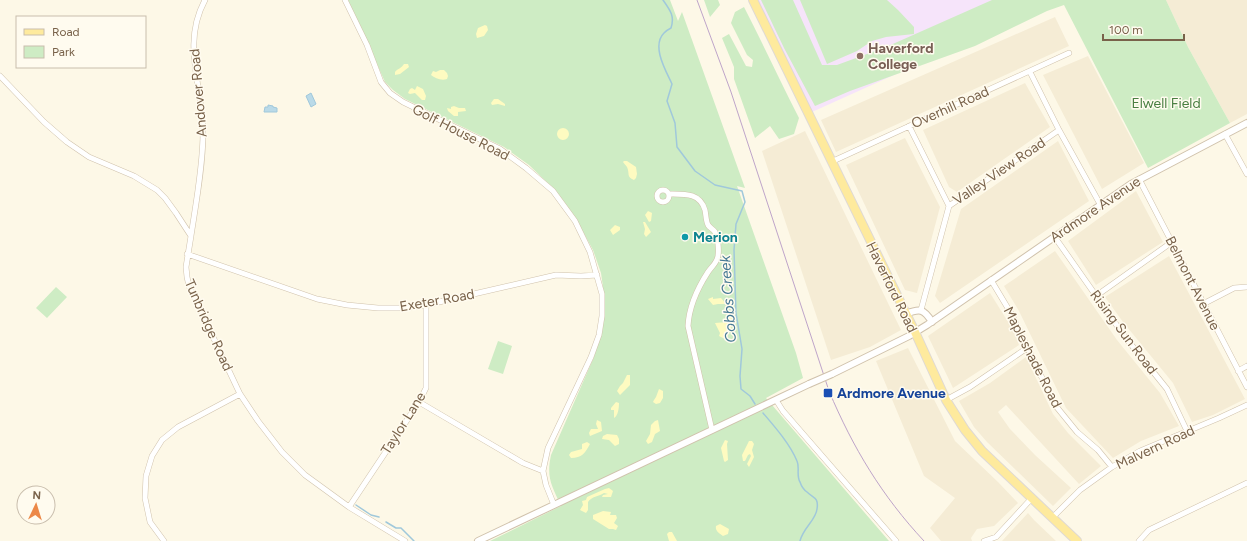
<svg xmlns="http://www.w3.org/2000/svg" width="1247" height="541" font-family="Figtree,sans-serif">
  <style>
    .residential { fill: #f5ecd5 }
    .education { fill: #f6e4fa }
    .green { fill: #ceecc4 }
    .sand { fill: #fefbc1 }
    .water { fill: #badae8; stroke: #a0c8db }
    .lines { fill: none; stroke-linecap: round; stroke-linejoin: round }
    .stream { stroke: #a0c8db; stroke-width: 1.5 }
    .minor-casing { stroke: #d0c2ac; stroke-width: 6 }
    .tertiary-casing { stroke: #d0c2ac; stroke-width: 8 }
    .primary-casing { stroke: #dfd9d4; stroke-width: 10 }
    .minor { stroke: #fff; stroke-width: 5 }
    .tertiary { stroke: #fff; stroke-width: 6 }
    .primary { stroke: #feea9d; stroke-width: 8 }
    .tram { stroke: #bea4c9; stroke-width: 1 }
    .tertiary-bridge-casing { stroke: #d0c2ac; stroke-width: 8; stroke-linecap: butt }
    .tertiary-bridge { stroke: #fff; stroke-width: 6 }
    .education-dot { fill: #8d6e63; stroke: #fffbef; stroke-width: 1.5 }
    .culture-dot { fill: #0f9aa8; stroke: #fffbef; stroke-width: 1.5 }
    .transit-dot { fill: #1a4fb4; stroke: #fffbef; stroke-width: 1.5 }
    .labels { text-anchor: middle; stroke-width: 3; stroke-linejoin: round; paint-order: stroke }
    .education-label { font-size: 14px; font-weight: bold; fill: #785e54; stroke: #fffbef; text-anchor: start }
    .street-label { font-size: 14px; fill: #79624a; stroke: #fffbef }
    .park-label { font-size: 14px; fill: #497f41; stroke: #fffbef }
    .culture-label { font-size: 14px; font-weight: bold; fill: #0d838f; stroke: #fffbef; text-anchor: start }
    .transit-label { font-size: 14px; font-weight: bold; fill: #164399; stroke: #fffbef; text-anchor: start }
    .water-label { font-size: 15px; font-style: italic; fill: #457994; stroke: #fffbef }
  </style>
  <rect width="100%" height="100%" fill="#fdf8e7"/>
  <path class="residential" d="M1166 0H1247V114L1230 123 1188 47Z
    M1055 17 1069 46 836 152 821 120Z
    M1088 56 1144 163 1102 189 1043 75Z
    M1025 83 1050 127 957 192 949 187 923 130Z
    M805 131 901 330 870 347 831 360 762 151Z
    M905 138 940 207 917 293 905 290 846 165Z
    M1058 141 1089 201 940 303 935 296 961 209Z
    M1136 191 1163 242 1096 285 1068 241Z
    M1055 251 1117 340 1160 393 1179 426 1141 441 1113 458 1066 408 1019 311 1004 286Z
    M1169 256 1245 399 1213 415 1192 422 1173 383 1123 322 1105 297Z
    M990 293 1015 333 1019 345 953 388 928 336Z
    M908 348 955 441 998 482 1018 503 994 526 977 529 971 538 972 541H941L930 528 955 498 924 476 876 361Z
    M1026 357 1053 414 1068 433 1101 466 1079 484 1006 405 998 412 1010 429 1035 455 1071 488 1053 506 987 442 974 427 959 401 990 383Z
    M1028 513 1034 520 1056 541H1002Z"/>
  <path class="education" d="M758 0H1060L812 112Z"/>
  <path class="green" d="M348 0H670L678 21 682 12 745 188 737 186 796 353 803 378 766 398 889 541H490L561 506C552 486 546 478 551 455L594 357 604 294 601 273 593 250 576 219 556 191 529 165 504 147 405 99 393 90 385 82Z
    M704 0H718L720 5 710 17Z
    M761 0H793L822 65H837L886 47 992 0H1166L1188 47 1230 123 1148 168 1064 5 1047 11 975 46 850 91 815 106 784 48Z
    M800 0H887L898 10 914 27V34L886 37 872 41 857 51 827 64Z
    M744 7C763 44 780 81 799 118L794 134 779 139 770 126 755 138 734 79V67L722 38 729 34 746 66 752 67 753 60 747 55 731 23 735 12Z
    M56 287 67 297 47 318 36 308Z
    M498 341 512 346 503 374 488 369Z"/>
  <path class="sand" d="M485 25 487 26 488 30 484 36 477 38 476 34 478 28Z
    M404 64H408L409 67 400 74 395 75V72C397 69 402 68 404 64Z
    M440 70H444L447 73 448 76 447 79C441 81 435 78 431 75L433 71 436 72Z
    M417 86 423 89 426 96 425 100H422L415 93 410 94 408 93 410 89 412 88 415 90Z
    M494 99H498L505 104V106L498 104 492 105 491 103Z
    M454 106 459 108H465L466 111 458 112V116H454L448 111 447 108 451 109V107Z
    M557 134a6 6 0 1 1 12 0a6 6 0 1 1-12 0Z
    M624 161H627L636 167 637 174 636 178 634 180C626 177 630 173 627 167 626 165 624 164 623 162Z
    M648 211 652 213 651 221 649 222 645 215Z
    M643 222H645L651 232 646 237 644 234 645 229Z
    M615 225 620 227V230L613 235 610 230Z
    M713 297V299L721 298 726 304H718L713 305 708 299Z
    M729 316 732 317 731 329 727 331 726 334 728 336 725 339 719 336 720 333 715 323 727 322 726 320Z
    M627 375H630V385L620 395 617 391 620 386 623 383Z
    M659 389 663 391V398L660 403 656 404 653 402 654 400 656 397Z
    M616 402 619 403C619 408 618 416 614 418V410H611V408Z
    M597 420 601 422 602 431 590 436 589 433 591 429H598L596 424Z
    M658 420 660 431 655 434 652 442 648 444 646 441 650 434 651 425 655 421Z
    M607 434 617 435 619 439V444L615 446 609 440 602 439 603 436Z
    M725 440 728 441 727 444 728 460 725 462 724 461 721 448Z
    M749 441H752L754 444 752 450 754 457 749 467 747 464 751 456 750 454 748 455 745 461H743L742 455Z
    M587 442 590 444C585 453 582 458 571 458L569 455 571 452 582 449V444Z
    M609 488 613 491 611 497H602L603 495 608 494 604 493C598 497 592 496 588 502V510L586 513 580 510 583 505 582 501 586 500 587 497 605 489Z
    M603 511 611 512 610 515H616L617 518 614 523 618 526 616 530 613 529H609L593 519V515Z
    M720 524 729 529 728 534 723 536C719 533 715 531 716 526Z
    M669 532H672L677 541H669L667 534Z"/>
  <path class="water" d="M311 93 316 104 311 107 306 96Z
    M268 105 273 106V107L277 108V112H264L265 107H268Z"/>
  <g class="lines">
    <path class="stream" d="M663 0C670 10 675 16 671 28 669 29 666 31 664 33 651 46 666 71 672 84L667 101 675 123 677 147 695 171 715 185 742 191 745 202 736 224 734 250 736 313 742 349 740 376 741 389 750 396 755 404
      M763 413C775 427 790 444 797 461 800 467 796 476 800 482 801 485 804 490 807 492 813 498 819 497 817 509 816 520 803 528 800 541
      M356 505 371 515 379 517
      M386 522 396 528H401L414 541"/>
    <defs>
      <path id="minor" d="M345 0 367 45 381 82 390 93 403 102 500 149 526 168 553 191 575 221 590 252 602 294V316L599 335 591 357 548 448 543 471 546 485 554 505
        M1030 72 1059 130 1100 204
        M0 76 44 122 67 142 89 157 134 176 157 190 165 198 176 213 191 236 186 267 187 277 189 286 240 394 258 421 282 452 305 475 349 507 405 541
        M909 126 949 206
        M1225 134 1247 174
        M831 162 1069 53
        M1139 179 1247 387
        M657 196a6 6 0 1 1 12 0a6 6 0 1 1-12 0Z
        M670 194C685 194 700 193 705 210 706 215 706 221 708 225 710 228 713 229 715 232 718 238 719 250 718 256 717 263 712 266 708 272 697 289 689 306 688 326L712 430
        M191 236C196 203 203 166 203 133 203 87 181 44 205 0
        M1054 236 1125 337 1167 389 1187 431
        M187 254 317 299 347 305 378 308H405L426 305 556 275 581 276 597 275
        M991 280 1012 315 1055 405 1077 432 1098 450 1112 467
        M1096 296 1172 242
        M1203 304 1234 288 1247 287
        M921 310 949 206 1059 130
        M1238 371 1247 366
        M776 400 783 411 896 541
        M946 400 970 387 1027 348
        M419 402 523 463 543 471
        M349 507 419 402 426 388V305
        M1052 518 1080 490 1112 467 1140 451 1219 418 1247 405
        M164 541 150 522 145 498 146 476 152 456 162 440 178 427 240 394
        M984 541 996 537 1031 499
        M1139 541 1149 530 1247 483"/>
      <path id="tertiary" d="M906 314C920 308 924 309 932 322
        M832 374 909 336 927 325 1131 184 1247 123
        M478 541 809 384"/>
      <path id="primary" d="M753 0 915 332 946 400 965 430 982 451 1077 541"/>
    </defs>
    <use href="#minor" class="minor-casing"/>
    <use href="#tertiary" class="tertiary-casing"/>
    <use href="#primary" class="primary-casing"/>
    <use href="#minor" class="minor"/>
    <use href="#tertiary" class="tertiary"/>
    <use href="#primary" class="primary"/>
    <path class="tram" d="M697 0 731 92 829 391C853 448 882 496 924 541"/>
    <defs>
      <path id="tertiary-bridge" d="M809 384 832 374"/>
    </defs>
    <use href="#tertiary-bridge" class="tertiary-bridge-casing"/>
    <use href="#tertiary-bridge" class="tertiary-bridge"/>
  </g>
  <circle class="education-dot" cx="860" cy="56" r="4"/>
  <circle class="culture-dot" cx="685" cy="237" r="4"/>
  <rect class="transit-dot" x="823" y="388" width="10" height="10" rx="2"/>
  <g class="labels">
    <g class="education-label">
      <text x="868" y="53">Haverford<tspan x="868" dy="16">College</tspan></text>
    </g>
    <g class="street-label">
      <text transform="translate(198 93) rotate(-95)" y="5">Andover Road</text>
      <text transform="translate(950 107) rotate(-24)" y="5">Overhill Road</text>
      <text transform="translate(461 132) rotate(27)" y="5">Golf House Road</text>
      <text transform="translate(999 171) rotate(-34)" y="5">Valley View Road</text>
      <text transform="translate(1095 209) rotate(-34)" y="5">Ardmore Avenue</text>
      <text transform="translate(1193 283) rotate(63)" y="5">Belmont Avenue</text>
      <text transform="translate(892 287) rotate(64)" y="5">Haverford Road</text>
      <text transform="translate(437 300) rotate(-10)" y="5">Exeter Road</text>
      <text transform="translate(209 325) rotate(66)" y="5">Tunbridge Road</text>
      <text transform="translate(1124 332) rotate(53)" y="5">Rising Sun Road</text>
      <text transform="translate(1033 357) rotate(63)" y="5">Mapleshade Road</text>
      <text transform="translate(403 423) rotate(-58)" y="5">Taylor Lane</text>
      <text transform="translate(1155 447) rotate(-25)" y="5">Malvern Road</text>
    </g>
    <g class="park-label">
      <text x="1166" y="108">Elwell Field</text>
    </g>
    <g class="culture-label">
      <text x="693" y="242">Merion</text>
    </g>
    <g class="transit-label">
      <text x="837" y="398">Ardmore Avenue</text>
    </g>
    <g class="water-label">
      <text transform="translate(728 299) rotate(-94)" y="5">Cobbs Creek</text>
    </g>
  </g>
  <rect x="16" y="16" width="130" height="52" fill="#fffbef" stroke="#c9bead"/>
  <rect x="24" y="29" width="20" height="6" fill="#feea9d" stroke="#c9bead"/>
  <text x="52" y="36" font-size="12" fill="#79624a">Road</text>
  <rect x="24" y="46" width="20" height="12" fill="#ceecc4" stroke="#c9bead"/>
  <text x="52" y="56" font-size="12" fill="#79624a">Park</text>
  <g transform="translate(36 505) rotate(4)"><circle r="19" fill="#fffbef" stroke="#c9bead"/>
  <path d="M0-3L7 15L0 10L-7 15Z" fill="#ec8847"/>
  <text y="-6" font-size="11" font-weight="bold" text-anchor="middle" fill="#79624a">N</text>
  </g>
  <path d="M1103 34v6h81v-6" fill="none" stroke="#79624a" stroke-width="2"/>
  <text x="1109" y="34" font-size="12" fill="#79624a" stroke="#fffbef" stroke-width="3" paint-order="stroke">100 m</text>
</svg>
